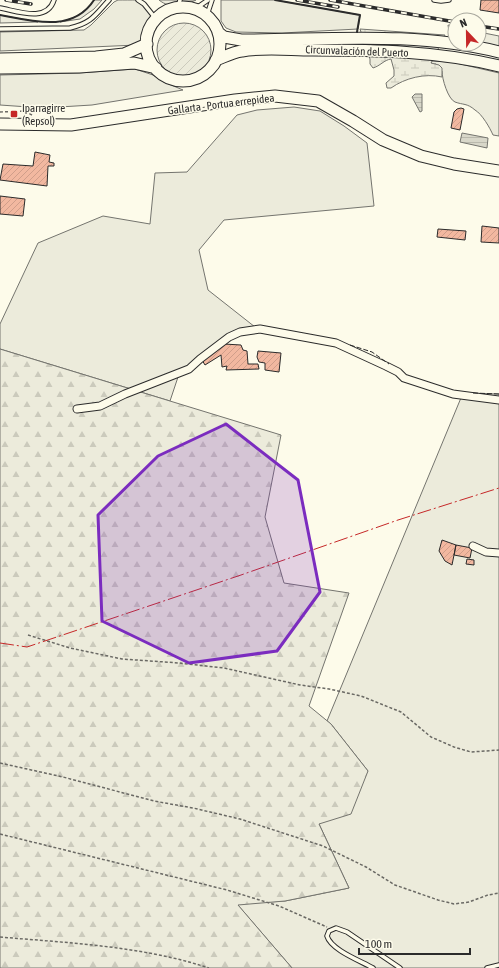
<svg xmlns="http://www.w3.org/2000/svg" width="499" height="968" font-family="'Asap Condensed',sans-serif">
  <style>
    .grass { fill: #ecebdb; stroke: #74746e }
    .forest { fill: url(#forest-firs); stroke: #74746e }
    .wetland { fill: url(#wetland-marsh); stroke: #74746e }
    .garden { fill: url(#garden-furrows); stroke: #74746e }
    .water { fill: url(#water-rules); stroke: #74746e }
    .building { fill: url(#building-hatch); stroke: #2b2b2b }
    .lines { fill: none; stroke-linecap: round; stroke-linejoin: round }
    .service-casing { stroke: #2b2b2b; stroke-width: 5.5 }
    .minor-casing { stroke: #2b2b2b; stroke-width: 9 }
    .trunk-casing { stroke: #2b2b2b; stroke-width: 13 }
    .path { stroke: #6a6964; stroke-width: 1.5; stroke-dasharray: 3 2; stroke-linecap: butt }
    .service { stroke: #fdfbea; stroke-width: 3.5 }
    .minor { stroke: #fdfbea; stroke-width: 7 }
    .trunk { stroke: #fdfbea; stroke-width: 11 }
    .rail-casing { stroke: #2b2b2b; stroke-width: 3.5 }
    .rail { stroke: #fdfbea; stroke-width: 2; stroke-dasharray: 6; stroke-linecap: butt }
    .fence { stroke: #2b2b2b; stroke-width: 1; stroke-dasharray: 5 2; stroke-linecap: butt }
    .wall { stroke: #2b2b2b; stroke-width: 2 }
    .power { stroke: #c62828; stroke-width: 1; stroke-dasharray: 14 3 2 3; stroke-linecap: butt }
    .marked { fill: #7b2cbf; fill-opacity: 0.2; stroke: #7b2cbf; stroke-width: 3; stroke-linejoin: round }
    .poi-dot { fill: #c62828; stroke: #fdfbea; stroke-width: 1.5 }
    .labels { text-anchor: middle; stroke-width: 3; stroke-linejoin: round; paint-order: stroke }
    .street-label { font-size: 11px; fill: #2b2b2b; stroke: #fdfbea }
    .poi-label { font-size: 11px; fill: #2b2b2b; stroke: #fdfbea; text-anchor: start }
  </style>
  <defs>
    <pattern id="forest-firs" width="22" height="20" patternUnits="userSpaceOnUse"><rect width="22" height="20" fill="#ecebdb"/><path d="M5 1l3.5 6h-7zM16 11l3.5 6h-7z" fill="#cbcabc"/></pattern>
    <pattern id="wetland-marsh" width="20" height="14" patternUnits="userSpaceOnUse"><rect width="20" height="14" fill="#ecebdb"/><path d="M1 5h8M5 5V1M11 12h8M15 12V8" fill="none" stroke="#cbcabc"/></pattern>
    <pattern id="garden-furrows" width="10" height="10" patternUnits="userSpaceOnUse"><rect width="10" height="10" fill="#ecebdb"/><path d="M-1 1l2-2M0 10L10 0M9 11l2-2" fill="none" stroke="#cbcabc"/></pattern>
    <pattern id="water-rules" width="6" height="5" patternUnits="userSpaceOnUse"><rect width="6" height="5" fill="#d8d7c9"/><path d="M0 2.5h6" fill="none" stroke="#bab9ad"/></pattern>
    <pattern id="building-hatch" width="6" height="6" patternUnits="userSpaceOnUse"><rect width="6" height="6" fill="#f2b8a0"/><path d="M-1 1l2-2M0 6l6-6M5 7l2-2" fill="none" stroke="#d09e8a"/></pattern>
  </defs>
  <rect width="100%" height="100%" fill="#fdfbea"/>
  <path class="grass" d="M94 0H102L94 9 80 19 60 22C74 19 86 12 94 0Z
    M118 0C123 0 132 0 137 0 151 5 161 28 148 39 145 42 140 43 137 45L0 51V32L84 30 91 25 114 2Z
    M159 0H196C184 6 170 9 159 0Z
    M221 0H275L360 15 358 29 282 33 236 32 226 28 221 21Z
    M0 15 38 22 0 23Z
    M448 25 455 27V39H450Z
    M479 32 499 36V48L479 43Z
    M432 61 452 62 499 73V136L493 135C490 128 482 114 475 110 467 103 463 105 455 102 448 99 442 79 442 71L436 64H431Z
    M135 69 153 75 164 82 183 90 92 105 43 108 0 105V75L79 73Z
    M294 107 320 111 344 126 367 143 374 206 224 220 199 250 208 290 255 327 231 337 179 374 170 401 0 349V324L38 243 103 216 150 224 155 173 187 172 237 115 257 110Z
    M463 393 499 394V968H292L237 904 285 901 349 888 319 824 368 771 331 724 327 721Z"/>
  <path class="forest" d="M0 349 281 435 265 517 284 583 349 593 309 706 331 724 368 771 351 814 319 824 349 888 285 901 238 905 292 968H0Z"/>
  <path class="wetland" d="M360 29 445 35 431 63 439 65 442 68V77C425 73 405 78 391 88H387L386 83 394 76V70L391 59C384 60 380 66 373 68L370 64V59Z"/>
  <path class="garden" d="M157 50a27 27 0 1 1 54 0a27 27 0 1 1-54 0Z"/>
  <path class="water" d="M415 94H422V111L420 112 412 97Z
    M462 133 488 138 487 148 460 142Z"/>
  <path class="building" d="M481 0H499V13L480 10Z
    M461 108 464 109 460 130 451 128 454 112 457 109Z
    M35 152 50 155 49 162 54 163V166H48L47 186 0 180 3 164 33 166Z
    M0 196 25 199 23 216 0 214Z
    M482 226 499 228V243L481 242Z
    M438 229 466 231 465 240 437 237Z
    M224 344 241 345 243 350 247 351 248 364H258L259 369 226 370 227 366 222 367 221 355 205 365 202 360Z
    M258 351 281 353 279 372 265 370V363L259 362 257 357Z
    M442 540 456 545 452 565 445 561 439 551Z
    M456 545 472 548 470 558 454 555Z
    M467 559 474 560V565L466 564Z"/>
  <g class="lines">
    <defs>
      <path id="service" d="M138 0 144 4 156 19
        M434 0 441 1 449 0
        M178 7 180 0
        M0 8C17 11 47 23 54 0
        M195 9 208 0
        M207 15 212 0
        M0 29 70 28C92 23 95 15 109 0
        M373 968C361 961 331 950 327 936L329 931 336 928 347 932 400 968
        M487 968 499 965"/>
      <path id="minor" d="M77 409 100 406 125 394 189 369 200 359 229 337 240 332 260 329 336 343 386 366 398 372 404 378 453 394 499 400
        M473 546 486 552 499 553"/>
      <path id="trunk" d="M146 44a37 37 0 1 1 74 0a37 37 0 1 1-74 0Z
        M219 33 224 37 241 40C327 40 415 31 499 52
        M0 59 96 57 124 54 147 44
        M216 60C224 57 233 52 242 51 263 47 290 50 312 50 375 50 438 51 499 66
        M0 68 79 67 134 63 156 68
        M0 124 71 125 235 100 275 96 318 101 353 121 383 140 421 156 454 164 499 171"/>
    </defs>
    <use href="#service" class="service-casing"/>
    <use href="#minor" class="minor-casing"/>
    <use href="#trunk" class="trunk-casing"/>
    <path class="path" d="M0 112 24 111 32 115
      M28 635 70 648 122 659 179 663 224 668 300 685 329 689 361 696 401 712 431 737 454 747 471 752 499 750
      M0 763 63 777 154 801 193 808 240 819 323 846 366 867 395 885 438 900 454 904 469 902 488 895 499 893
      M0 834 227 890 279 906 327 927
      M0 937C70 943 142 946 209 968"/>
    <use href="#service" class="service"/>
    <use href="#minor" class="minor"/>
    <use href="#trunk" class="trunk"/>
    <defs>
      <path id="rail" d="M6 0 31 4
        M297 0 338 7
        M330 0 455 22
        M479 26 499 29"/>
    </defs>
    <use href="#rail" class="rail-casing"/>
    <use href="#rail" class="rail"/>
    <path class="fence" d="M350 345 372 352 389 364
      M473 393 499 394"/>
    <path class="wall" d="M275 0 360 15 357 32
      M0 15C32 21 73 33 94 0"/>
    <path class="power" d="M0 643 27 647 241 575 398 520 499 488"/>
  </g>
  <path class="marked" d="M226 424 298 480 320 592 277 651 189 663 102 621 98 515 158 456Z"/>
  <rect class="poi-dot" x="10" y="110" width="8" height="8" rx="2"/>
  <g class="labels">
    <g class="street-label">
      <text transform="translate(357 51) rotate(2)" y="4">Circunvalación del Puerto</text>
      <text transform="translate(221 104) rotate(-7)" y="4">Gallarta - Portua errepidea</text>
    </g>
    <g class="poi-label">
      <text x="22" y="112">Iparragirre<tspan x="22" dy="13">(Repsol)</tspan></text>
    </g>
  </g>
  <g transform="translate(467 32) rotate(338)"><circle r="19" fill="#fdfbea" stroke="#a9a89e"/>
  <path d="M0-3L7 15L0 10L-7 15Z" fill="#c62828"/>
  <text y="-6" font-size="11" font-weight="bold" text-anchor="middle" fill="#2b2b2b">N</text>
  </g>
  <path d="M359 948v6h111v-6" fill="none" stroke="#2b2b2b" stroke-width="2"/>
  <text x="365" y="948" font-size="12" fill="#2b2b2b" stroke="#fdfbea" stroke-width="3" paint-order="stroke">100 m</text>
</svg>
